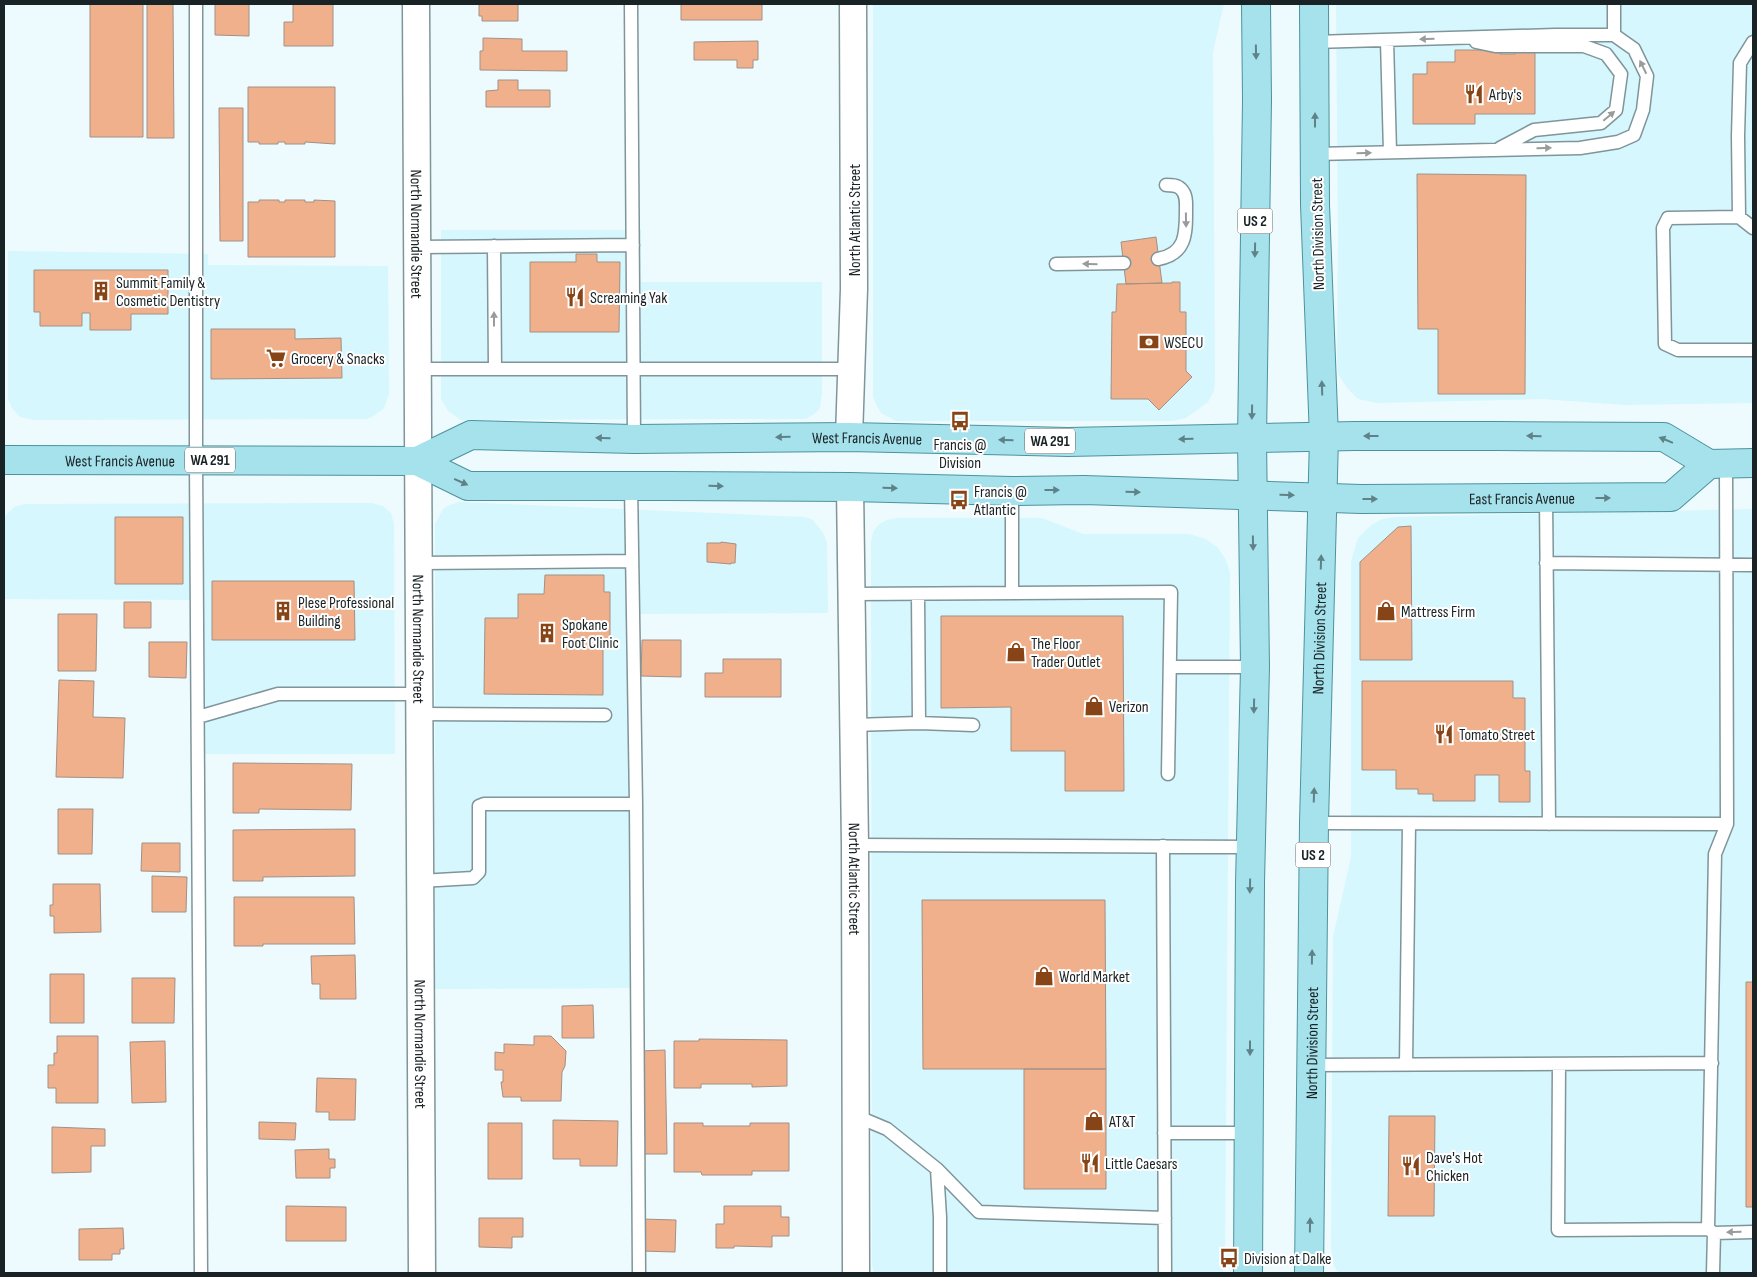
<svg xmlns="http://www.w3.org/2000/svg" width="1757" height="1277" font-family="'Sofia Sans Condensed',sans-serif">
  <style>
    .built { fill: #d6f7fd }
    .building { fill: #f0b08b; stroke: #a29086 }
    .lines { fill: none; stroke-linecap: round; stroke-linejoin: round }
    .lane-casing { stroke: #7f9599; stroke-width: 15 }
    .street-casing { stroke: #7f9599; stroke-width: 29 }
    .primary-casing { stroke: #4d929e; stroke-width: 30 }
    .lane { stroke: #fff; stroke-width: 12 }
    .street { stroke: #fff; stroke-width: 26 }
    .primary { stroke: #a5e2ec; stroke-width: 28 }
    .oneway { fill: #989c9c }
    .oneway2 { fill: #5f8288 }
    .labels { text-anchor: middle; stroke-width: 4; stroke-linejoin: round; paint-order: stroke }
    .shield { fill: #fff; stroke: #5e6466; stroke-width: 1 }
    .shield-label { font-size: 15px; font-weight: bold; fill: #192224 }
    .poi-label { font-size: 16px; fill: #192224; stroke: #fff; text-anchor: start }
    .street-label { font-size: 16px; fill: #192224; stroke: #fff }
  </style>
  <rect width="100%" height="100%" fill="#edfbfe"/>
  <path class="built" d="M873 4H1224L1213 52 1215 378 1214 391 1208 402 1186 418 1173 421H896L881 413 876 404 873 396Z
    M1336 4H1753V403L1625 405 1542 399 1377 403 1358 399 1347 388 1338 374 1337 358 1338 235Z
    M441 230H641V282H822V393L820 407 817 412 806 419 461 420 448 411 441 399Z
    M8 251 208 254V265L388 266 389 394 384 408 374 416 367 419 35 420 20 417 12 408 8 399Z
    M459 502 805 517 813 520 824 534 827 544 828 613 640 614 641 988 435 989V524L443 509 450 505Z
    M372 503 383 506 391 513 394 524 395 754H200V600L4 599V522L6 515 14 507 25 504Z
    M1753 509V1273H1338L1334 1266 1331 1248 1333 937 1351 857V561L1358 538 1371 525 1382 519 1396 517Z
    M898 518H1042L1083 534H1189L1206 539 1218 548 1226 560 1230 573 1225 1265 1222 1273H874L872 1264 871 542 873 532 879 524 887 520Z"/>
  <path class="building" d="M90 4H143V137H90Z
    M147 4H173L174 138H147Z
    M215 4H249V36L215 35Z
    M293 4H333V46H284V22H293Z
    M481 4H518V21H482V16H479V5Z
    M681 4H762V20H681Z
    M483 38 522 39V51H567V71L480 70V51H483Z
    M758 41V60H753V68H737V60H694V42Z
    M1455 50H1500V54H1515V50H1535V114H1475V124H1413V74H1427V62H1455Z
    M498 80H518V90H550V107H486V91L498 90Z
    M248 87H335V144L305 142V144H285V142H278V144H259V142H248Z
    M219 108H243V241H220Z
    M1417 174 1526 175 1525 394H1438V329H1418Z
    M259 200H279V202H285V200H305V202H314V200L335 201V257H248V202H259Z
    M1156 237 1162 283 1126 284 1121 242Z
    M576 254H597V262H620L619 332H530V262H576Z
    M34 270H168V314H131V330H90V313H82V326H40V312H34Z
    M1172 282H1180V312H1186V371L1192 377 1159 410 1148 399H1111L1112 312H1116L1117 284 1172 283Z
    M211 329H295V339L341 338 342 378 211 379Z
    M115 517H183V584H115Z
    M1411 526 1412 660H1360V562L1398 527Z
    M721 542 736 544 735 563H731V564L707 562V543H721Z
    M545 575H604V592H610V649H603V695L484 694 485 618H518V594H544Z
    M212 581H354L355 640H212Z
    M124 602H151V628H124Z
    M58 614H97L96 671H58Z
    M941 616H1123L1124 791H1065V751H1011V707L941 708Z
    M642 640H681V677L641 676Z
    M149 642H187L186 678 149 677Z
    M723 659H781V697H705V673H723Z
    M59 680 94 681 93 717 125 718 123 778 56 777Z
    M1362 681H1513V698H1525V771H1530V802H1499V775H1475V801H1433V794H1418V789H1396V770H1362Z
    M233 763 352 764 351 810 259 809V813H233Z
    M58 809H93L92 854H58Z
    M355 829V876L263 877V881H233V830Z
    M142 843H180V872L141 871Z
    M152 876 187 877 186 912H152Z
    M53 884H100L101 932 54 933V916H50V905H53Z
    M234 897H354L355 944H263V946H234Z
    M922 900H1105L1106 1069H923Z
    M355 955 356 999H320V984H312L311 956Z
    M50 974H84V1023H50Z
    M132 978H175L174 1023H132Z
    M1746 982H1753V1207H1746Z
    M593 1005 594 1038H562V1006Z
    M57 1036H98V1103H56V1088H48V1065H54V1053H57Z
    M534 1036H551L566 1051 565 1066 562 1072 561 1101H521V1097H503L501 1082H503V1070H495V1052L504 1053V1044L534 1045Z
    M699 1039 787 1040V1086L752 1087V1084H701V1088H674V1041H699Z
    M165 1041 166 1102 132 1103 130 1042Z
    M665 1050 667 1154H642L641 1051Z
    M1024 1069H1106V1189H1024Z
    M317 1078 356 1079 355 1120H329V1112H316Z
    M1389 1116H1435L1434 1216H1388Z
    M553 1120 618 1121 617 1166H580V1159H553Z
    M259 1122 296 1123 295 1140 259 1139Z
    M488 1123H522V1179H488Z
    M674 1123H703V1126H750V1123H789V1171H752V1175H702L701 1172H674Z
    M52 1127 105 1129V1146H91V1172L52 1173Z
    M329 1149V1159H335V1168H330V1178H296L295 1150Z
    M286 1206 346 1207V1241H286Z
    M724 1206H781V1217H789V1236H772V1247L734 1246V1248H716V1224H724Z
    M479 1218H523V1237H512V1248L479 1247Z
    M642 1219 676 1220 675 1252 641 1251Z
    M123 1228 124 1249H120V1254H112V1260H79V1229Z"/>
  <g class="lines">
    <defs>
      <path id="lane" d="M196 4V460L201 1273
        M631 4 634 439
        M1614 35V4
        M1387 40 1390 152
        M1314 42 1555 35H1614L1634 49 1647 76 1643 110 1634 135 1618 142 1580 148 1315 154
        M1476 42 1495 46H1584L1606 54 1621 74 1616 110 1601 123 1534 130 1500 148
        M1739 217 1738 136 1740 63 1753 42
        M1753 228 1739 217 1668 218 1663 228 1665 344 1678 350H1753
        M494 246 495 368
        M417 247 633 245
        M1158 259C1186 254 1186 234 1186 211 1186 203 1187 195 1181 189 1177 185 1172 185 1166 185
        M1056 264 1124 263
        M417 369H850
        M631 486 636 804 639 1273
        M1012 491V593
        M1546 498 1549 824
        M418 563 631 561
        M1546 563 1753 565
        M851 594 1171 592 1168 774
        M1170 667H1255
        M419 714 605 715
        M198 717 278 694H419
        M919 723 973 725
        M853 725 919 723 918 594
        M1314 823 1727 824
        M855 845 1252 847
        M1163 846 1165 1273
        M420 881 473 878 479 872V806L484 804H636
        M1559 1064 1558 1230 1708 1229 1714 1233 1713 1273
        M1311 1065 1712 1063
        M1406 1065 1409 824
        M856 1116 887 1129 937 1169 979 1212 1165 1218
        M1164 1133H1249
        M937 1169 940 1217V1273
        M1708 1229 1715 854 1727 824 1726 464
        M1714 1233 1753 1232"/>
      <g id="street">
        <path id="s1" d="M416 4 422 1273"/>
        <path d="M849 437 854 289 853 4"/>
        <path id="s2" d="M850 487 855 845 856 1273"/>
      </g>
      <g id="primary">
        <path id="s3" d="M4 460 417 461 468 486H667L850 487 1012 491 1084 490 1361 499 1671 497 1709 464"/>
        <path id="s4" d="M417 461 471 435 634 439 849 437 1068 442 1355 436H1498L1664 437 1709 464 1753 463"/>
        <path d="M1248 1273 1250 883 1255 667 1252 439 1257 100 1256 4"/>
        <path id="s5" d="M1309 1273 1314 823 1324 437 1315 205 1314 4"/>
      </g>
    </defs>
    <use href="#lane" class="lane-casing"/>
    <use href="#street" class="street-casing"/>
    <use href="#primary" class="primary-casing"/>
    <use href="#lane" class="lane"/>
    <use href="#street" class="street"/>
    <use href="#primary" class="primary"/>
  </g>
  <defs><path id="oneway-solid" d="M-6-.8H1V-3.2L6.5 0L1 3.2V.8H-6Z" transform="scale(1.25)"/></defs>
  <g class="oneway">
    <use href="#oneway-solid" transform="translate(1427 39) rotate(178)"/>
    <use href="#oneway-solid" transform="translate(1643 67) rotate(-116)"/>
    <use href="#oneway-solid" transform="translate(1609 116) rotate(-40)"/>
    <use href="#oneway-solid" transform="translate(1544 148) rotate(-1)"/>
    <use href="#oneway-solid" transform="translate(1364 153) rotate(-1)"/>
    <use href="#oneway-solid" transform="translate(1186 220) rotate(89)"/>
    <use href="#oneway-solid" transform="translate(1090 264) rotate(-179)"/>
    <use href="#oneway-solid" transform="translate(494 319) rotate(-90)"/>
    <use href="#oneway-solid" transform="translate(1734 1232) rotate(179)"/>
  </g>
  <g class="oneway2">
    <use href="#oneway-solid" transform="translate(1256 52) rotate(89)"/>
    <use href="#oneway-solid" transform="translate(1315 120) rotate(-90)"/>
    <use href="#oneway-solid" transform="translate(1255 250) rotate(91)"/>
    <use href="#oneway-solid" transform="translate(1322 388) rotate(-92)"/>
    <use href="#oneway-solid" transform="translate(1252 412) rotate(91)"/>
    <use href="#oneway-solid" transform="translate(1371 436) rotate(-180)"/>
    <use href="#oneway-solid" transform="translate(1534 436) rotate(-179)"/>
    <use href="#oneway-solid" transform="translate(783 437) rotate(179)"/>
    <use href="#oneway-solid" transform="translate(603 438) rotate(-178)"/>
    <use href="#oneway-solid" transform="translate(1186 439) rotate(179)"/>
    <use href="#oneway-solid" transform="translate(1006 440) rotate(-179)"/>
    <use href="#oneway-solid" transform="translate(1666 440) rotate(-158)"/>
    <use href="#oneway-solid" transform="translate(461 482) rotate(24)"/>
    <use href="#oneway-solid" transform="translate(716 486) rotate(1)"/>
    <use href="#oneway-solid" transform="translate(890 488) rotate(1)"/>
    <use href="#oneway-solid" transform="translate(1052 490)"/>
    <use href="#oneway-solid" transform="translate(1133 492) rotate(2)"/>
    <use href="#oneway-solid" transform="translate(1287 495) rotate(2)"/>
    <use href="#oneway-solid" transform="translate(1603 498)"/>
    <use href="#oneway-solid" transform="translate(1370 499)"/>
    <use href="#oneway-solid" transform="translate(1253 543) rotate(89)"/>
    <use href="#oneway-solid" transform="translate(1321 562) rotate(-88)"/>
    <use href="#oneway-solid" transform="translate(1254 706) rotate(91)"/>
    <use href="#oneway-solid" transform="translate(1314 795) rotate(-88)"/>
    <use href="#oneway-solid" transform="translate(1250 886) rotate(91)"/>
    <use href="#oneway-solid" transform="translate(1312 957) rotate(-89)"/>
    <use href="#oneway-solid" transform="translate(1250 1048) rotate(90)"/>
    <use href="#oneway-solid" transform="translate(1310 1225) rotate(-89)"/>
  </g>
  <defs>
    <symbol id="restaurant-bare" viewBox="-9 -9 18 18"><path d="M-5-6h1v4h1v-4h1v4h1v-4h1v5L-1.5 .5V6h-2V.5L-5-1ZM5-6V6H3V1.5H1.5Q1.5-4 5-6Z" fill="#874416" stroke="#fff" stroke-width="2.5" paint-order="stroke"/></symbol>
    <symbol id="building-bare" viewBox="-9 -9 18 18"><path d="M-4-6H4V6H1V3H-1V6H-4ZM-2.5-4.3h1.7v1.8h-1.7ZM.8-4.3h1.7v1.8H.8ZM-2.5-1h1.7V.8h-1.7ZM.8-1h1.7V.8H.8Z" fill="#874416" stroke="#fff" stroke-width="2.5" paint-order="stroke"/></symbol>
    <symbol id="bank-bare" viewBox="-9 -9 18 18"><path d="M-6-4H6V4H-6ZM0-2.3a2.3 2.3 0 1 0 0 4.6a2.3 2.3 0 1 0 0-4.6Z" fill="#874416" stroke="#fff" stroke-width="2.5" paint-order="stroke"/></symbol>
    <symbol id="supermarket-bare" viewBox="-9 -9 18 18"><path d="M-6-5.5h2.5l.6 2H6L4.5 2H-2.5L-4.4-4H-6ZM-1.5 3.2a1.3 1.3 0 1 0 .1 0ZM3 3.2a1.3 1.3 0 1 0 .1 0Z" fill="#874416" stroke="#fff" stroke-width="2.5" paint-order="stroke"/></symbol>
    <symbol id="bus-bare" viewBox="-9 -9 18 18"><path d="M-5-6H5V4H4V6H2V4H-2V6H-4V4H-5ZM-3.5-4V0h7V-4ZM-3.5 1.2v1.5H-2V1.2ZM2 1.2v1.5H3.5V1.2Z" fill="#874416" stroke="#fff" stroke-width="2.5" paint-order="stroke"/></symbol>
    <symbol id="shop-bare" viewBox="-9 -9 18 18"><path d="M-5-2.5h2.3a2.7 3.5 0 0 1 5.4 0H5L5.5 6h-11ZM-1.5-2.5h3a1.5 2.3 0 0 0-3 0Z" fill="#874416" stroke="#fff" stroke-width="2.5" paint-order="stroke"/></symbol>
  </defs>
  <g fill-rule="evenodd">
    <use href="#restaurant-bare" x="1460" y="80" width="28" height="28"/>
    <use href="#building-bare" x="87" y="277" width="28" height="28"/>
    <use href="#restaurant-bare" x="561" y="283" width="28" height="28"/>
    <use href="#bank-bare" x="1135" y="328" width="28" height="28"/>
    <use href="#supermarket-bare" x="262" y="344" width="28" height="28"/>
    <use href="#bus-bare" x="946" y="407" width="28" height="28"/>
    <use href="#bus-bare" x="945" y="486" width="28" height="28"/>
    <use href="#building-bare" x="269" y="597" width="28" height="28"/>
    <use href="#shop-bare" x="1372" y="597" width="28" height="28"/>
    <use href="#building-bare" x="533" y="619" width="28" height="28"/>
    <use href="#shop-bare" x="1002" y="638" width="28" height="28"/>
    <use href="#shop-bare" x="1080" y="692" width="28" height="28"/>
    <use href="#restaurant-bare" x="1430" y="720" width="28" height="28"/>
    <use href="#shop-bare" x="1030" y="962" width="28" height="28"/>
    <use href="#shop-bare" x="1080" y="1107" width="28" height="28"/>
    <use href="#restaurant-bare" x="1076" y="1149" width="28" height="28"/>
    <use href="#restaurant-bare" x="1397" y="1152" width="28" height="28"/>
    <use href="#bus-bare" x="1215" y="1244" width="28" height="28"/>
  </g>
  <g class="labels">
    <g class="shield">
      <rect x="1237.5" y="208.5" width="35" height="25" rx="4"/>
      <rect x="1025" y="428.5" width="50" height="25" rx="4"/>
      <rect x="185" y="447.5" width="50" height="25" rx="4"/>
      <rect x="1295.5" y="842.5" width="35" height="25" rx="4"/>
    </g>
    <g class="shield-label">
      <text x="1255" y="226">US 2</text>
      <text x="1050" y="446">WA 291</text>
      <text x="210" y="465">WA 291</text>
      <text x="1313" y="860">US 2</text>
    </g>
    <g class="poi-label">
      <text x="1489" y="100">Arby's</text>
      <text x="116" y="288">Summit Family &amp;<tspan x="116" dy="18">Cosmetic Dentistry</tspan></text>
      <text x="590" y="303">Screaming Yak</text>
      <text x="1164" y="348">WSECU</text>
      <text x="291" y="364">Grocery &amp; Snacks</text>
      <text x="960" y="450" text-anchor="middle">Francis @<tspan x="960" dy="18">Division</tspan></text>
      <text x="974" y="497">Francis @<tspan x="974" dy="18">Atlantic</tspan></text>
      <text x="298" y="608">Plese Professional<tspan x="298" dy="18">Building</tspan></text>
      <text x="1401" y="617">Mattress Firm</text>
      <text x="562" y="630">Spokane<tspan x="562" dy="18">Foot Clinic</tspan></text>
      <text x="1031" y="649">The Floor<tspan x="1031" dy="18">Trader Outlet</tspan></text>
      <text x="1109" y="712">Verizon</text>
      <text x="1459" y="740">Tomato Street</text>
      <text x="1059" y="982">World Market</text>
      <text x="1109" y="1127">AT&amp;T</text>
      <text x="1426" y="1163">Dave's Hot<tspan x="1426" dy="18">Chicken</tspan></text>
      <text x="1105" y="1169">Little Caesars</text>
      <text x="1244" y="1264">Division at Dalke</text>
    </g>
    <g class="street-label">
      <text transform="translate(854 220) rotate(-90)" y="6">North Atlantic Street</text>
      <text dy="6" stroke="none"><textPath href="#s1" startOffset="230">North Normandie Street</textPath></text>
      <text transform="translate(1317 234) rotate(-91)" y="6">North Division Street</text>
      <text dy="6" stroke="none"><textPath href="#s4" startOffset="456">West Francis Avenue</textPath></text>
      <text dy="6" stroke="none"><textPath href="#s3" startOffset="116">West Francis Avenue</textPath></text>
      <text dy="6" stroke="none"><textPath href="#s3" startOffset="1524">East Francis Avenue</textPath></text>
      <text dy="6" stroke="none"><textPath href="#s5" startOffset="635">North Division Street</textPath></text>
      <text dy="6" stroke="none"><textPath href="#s1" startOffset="635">North Normandie Street</textPath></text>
      <text dy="6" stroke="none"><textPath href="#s2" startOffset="392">North Atlantic Street</textPath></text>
      <text dy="6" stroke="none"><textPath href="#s1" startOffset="1040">North Normandie Street</textPath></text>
      <text dy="6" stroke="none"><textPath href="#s5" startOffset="230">North Division Street</textPath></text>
    </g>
  </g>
  <rect width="1757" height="1277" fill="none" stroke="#192224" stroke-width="10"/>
</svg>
